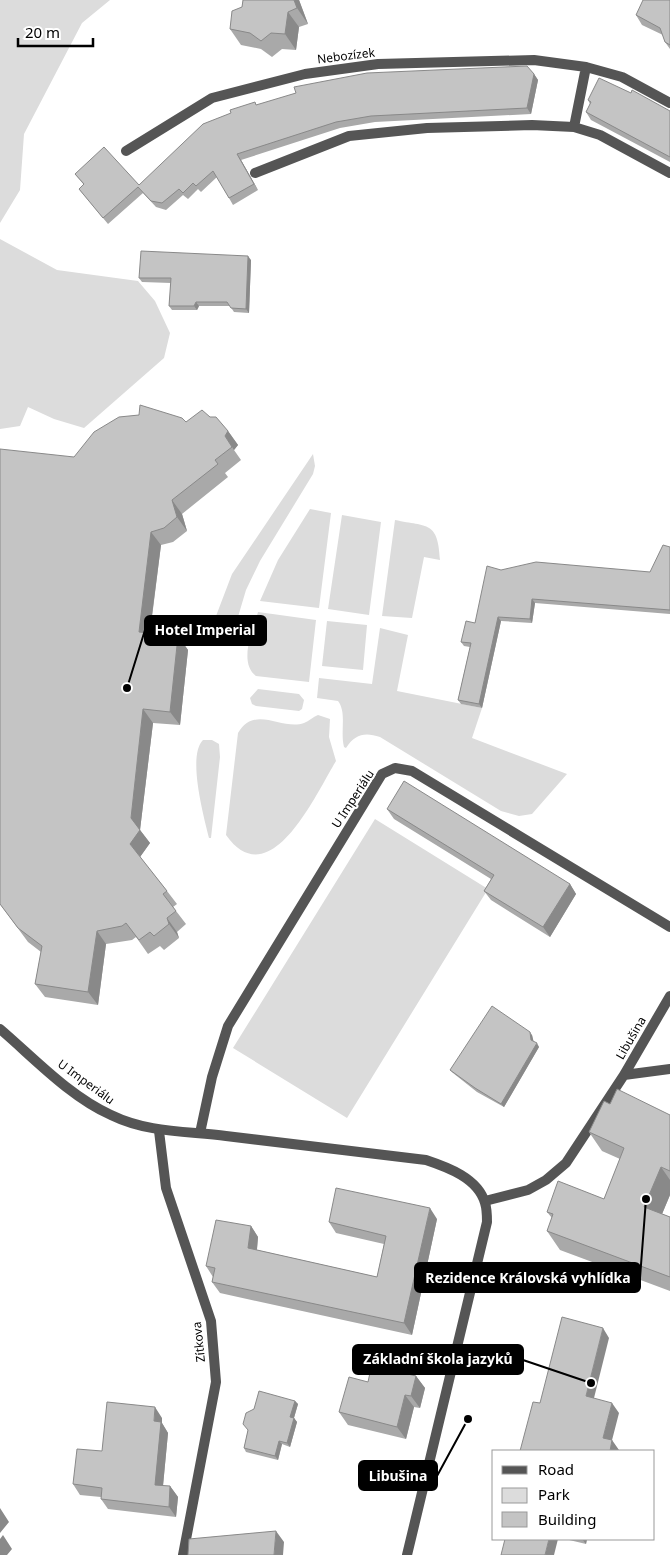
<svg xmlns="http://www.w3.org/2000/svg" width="670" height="1555" font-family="'Noto Sans',sans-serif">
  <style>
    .green { fill: #dcdcdc }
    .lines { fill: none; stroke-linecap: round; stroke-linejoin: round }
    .minor { stroke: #555; stroke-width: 10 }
    .tertiary { stroke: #555; stroke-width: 10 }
    .wall { fill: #a9a9a9 }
    .shaded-wall { fill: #898989 }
    .building { fill: #c4c4c4; stroke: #898989 }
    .labels { text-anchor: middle; stroke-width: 4; stroke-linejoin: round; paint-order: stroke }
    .street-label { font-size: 12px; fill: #000; stroke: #fff }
    .leader { fill: none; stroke: #000; stroke-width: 2 }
    .callout-dot { fill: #000; stroke: #fff; stroke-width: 2 }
    .callout { fill: #000; stroke: #000; stroke-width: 2 }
    .callout-label { font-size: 14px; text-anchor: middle; font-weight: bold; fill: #fff }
  </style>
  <rect width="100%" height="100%" fill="#fff"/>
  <path class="green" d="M0 0H110L82 23 24 134 20 190 0 223Z
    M0 239 57 270 138 281 155 301 170 333 164 358 84 428 54 419 28 407 20 426 0 429Z
    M313 454 315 466 313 474 260 561 246 590 232 637 228 643 210 642 216 616 232 574Z
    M310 509 331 513 319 608 260 601 278 560Z
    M342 515 381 522 369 615 328 609Z
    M395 520C428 527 438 521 440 560L424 557 412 618 382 616Z
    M258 612 316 620 309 682 256 676C238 662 253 630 258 612Z
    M327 621 367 625 363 670 322 666Z
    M380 628 408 635 397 691 482 708 472 738 567 774 532 814 519 816 501 811 380 737C365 732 355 734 346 748L344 747C340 731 347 713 338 701L317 698 319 678 372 684Z
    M258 689 299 694 304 700 302 709 299 711 256 706 252 704 250 698Z
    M318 715 330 719 329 737 336 761C316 794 270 897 226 835L238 733C255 704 282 731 304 723 309 721 313 717 318 715Z
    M203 740H212L219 744 220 757 211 838H209C204 817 187 756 203 740Z
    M375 819 488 889 347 1118 233 1048Z"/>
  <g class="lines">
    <path class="minor" d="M574 127 586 67
      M126 151 212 98 305 74 378 64 534 60 586 67 622 77 670 103
      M255 173 349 136 427 128 532 125 574 127 600 135 670 173
      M624 1075 670 1069
      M159 1131 166 1188 211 1321 216 1382 183 1555
      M200 1133 212 1077 228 1026 382 774 395 768 412 771 670 927
      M485 1201 528 1190 546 1180 566 1163 624 1075 670 996"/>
    <path class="tertiary" d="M0 1029C34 1058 69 1096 111 1115 148 1133 186 1131 226 1136 293 1144 359 1152 426 1160 447 1167 478 1178 485 1203 487 1209 487 1216 487 1222L407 1555"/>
  </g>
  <path class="wall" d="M243 0H299L308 24 299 27 296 50 282 49 272 57 261 49 241 45 230 29 242 7Z
    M670 0V49L665 42 663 35 642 25 636 15Z
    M534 74 538 80 531 114 375 122 340 128 241 160 258 190 233 205 217 177 201 192 198 189 188 199 183 195 166 210 156 207 143 193 108 224 79 189 84 185 75 174 139 185 257 105Z
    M588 100 670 111V162L591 120 586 112 590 104Z
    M251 260 249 313 234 312 230 306H199L197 310H172L169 306 171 283 142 282 139 278Z
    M210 417 228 431 238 445 234 450 241 460 225 473 228 477 182 514 187 531 173 542 161 545 150 633 178 636 188 650 180 725 153 723 140 830 150 843 140 857 167 891 177 904 173 907 186 924 177 932 179 938 164 950 160 946 148 954 136 937 132 940 106 944 98 1005 45 997 35 984 41 952 28 942 0 904 74 457 186 422Z
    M670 547V614L535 603 532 623 501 621 482 708 461 704 458 700 470 647 464 646 461 642 475 623 501 570 650 572Z
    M387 809 570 884 576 894 550 937 491 900 484 891 491 879 394 819Z
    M532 1035 533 1041 539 1047 504 1107 477 1092 453 1073 450 1070Z
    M610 1104 670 1115V1195L662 1214 670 1217V1291L560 1250 547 1231 552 1218 547 1212 604 1199 620 1159 602 1151 589 1132Z
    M437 1219 412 1335 220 1293 212 1282 213 1277 206 1266 251 1226 258 1237 257 1250 377 1277 384 1244 336 1233 329 1222Z
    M395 1374 416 1376 425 1388 420 1408 414 1407 406 1439 348 1425 339 1412Z
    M295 1401 298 1404 294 1418 297 1422 290 1447 282 1444 278 1460 246 1452 244 1448 248 1430Z
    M162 1418V1423L168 1433 163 1486H170L178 1497 176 1517 108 1509 101 1499V1497L80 1495 73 1484 102 1451Z
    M565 1539H587L586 1544Z"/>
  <path class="shaded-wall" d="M294 0H299L308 24 297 8Z
    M288 12 299 27 296 50 285 34Z
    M534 74 538 80 531 114 527 108Z
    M237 154 241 160 258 190 254 184Z
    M248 256 251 260 249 313 246 309Z
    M196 302 199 306 197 310 194 306Z
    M228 431 238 445 234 450 225 436Z
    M172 500 182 514 187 531 177 517Z
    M151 532 161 545 148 646 139 632Z
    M532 599 535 603 532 623 530 619Z
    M498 617 501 621 482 708 479 704Z
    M178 636 188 650 180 725 170 712Z
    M143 709 153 723 140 830 150 843 140 857 130 844 131 818Z
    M570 884 576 894 550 937 543 927Z
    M167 918 177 932 179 938 169 924Z
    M97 931 106 944 98 1005 88 992Z
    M530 1032 532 1035 534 1043 531 1040Z
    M537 1043 539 1047 504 1107 501 1104Z
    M661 1167 670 1180V1195L657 1226 644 1207Z
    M430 1208 437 1219 412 1335 404 1323Z
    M251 1226 258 1237 256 1259 248 1248Z
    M603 1328 609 1338 592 1406 586 1396Z
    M416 1376 425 1388 420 1408 411 1396Z
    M405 1395 414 1407 406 1439 397 1427Z
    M295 1401 298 1404 293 1421 290 1417Z
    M612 1403 619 1413 610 1448 603 1438Z
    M155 1407 162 1418V1423L168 1433 162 1496 155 1485 154 1421Z
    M294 1418 297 1422 290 1447 287 1443Z
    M612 1440 619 1450V1451H610Z
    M279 1441 282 1444 278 1460 275 1456Z
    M170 1486 178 1497 176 1517 169 1507Z
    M0 1508 9 1522 0 1533Z
    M276 1531 284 1542 283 1555H274Z
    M3 1535 12 1549 7 1555H0V1539Z
    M549 1539H558L554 1555H545Z
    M582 1539H587L586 1544Z"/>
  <path class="building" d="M243 0H294L297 8 288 12 285 34 271 33 261 41 250 33 230 29 232 11 242 7Z
    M643 0H670V45L665 42 660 28 636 15Z
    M527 66 534 74 527 108 371 116 336 122 237 154 254 184 229 198 213 171 196 186 193 183 183 193 179 189 162 203 151 201 138 187 103 218 79 189 84 184 75 174 104 147 139 185 203 124 231 113 230 110 255 102 256 105 296 93 294 87 367 73Z
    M599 78 631 93 632 90 670 111V157L586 112 591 102 588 100Z
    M141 251 248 256 246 309 231 308 227 302H196L194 306H169L171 278H139Z
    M140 405 182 418 186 422 202 410 210 417H216L228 431 225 436 232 447 215 460 218 464 172 500 177 517 164 528 151 532 139 632 178 636 170 712 143 709 131 818 140 830 130 844 167 891 163 894 176 911 167 918 169 924 154 936 150 932 139 940 126 923 122 926 97 931 88 992 35 984 42 946 18 928 0 904V449L74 457 94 432 119 417 139 415Z
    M663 545 670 547V610L532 599 530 619 498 617 479 704 458 700 471 643 461 642 466 621 475 623 487 566 501 570 536 562 650 572Z
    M404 781 570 884 543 927 484 891 494 875 387 809Z
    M492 1006 530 1032 531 1040 537 1043 501 1104 475 1088 450 1070Z
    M617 1089 670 1115V1171L661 1167 644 1207 670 1217V1277L547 1231 553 1214 547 1212 558 1181 604 1199 624 1148 589 1132 604 1101 610 1104Z
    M336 1188 430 1208 404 1323 212 1282 215 1268 206 1266 216 1220 251 1226 248 1248 377 1277 386 1236 329 1222Z
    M562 1317 603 1328 586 1396 612 1403 603 1438 612 1440 610 1451H520L533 1402 540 1403Z
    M371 1368 395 1374 396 1371 416 1376 411 1396 405 1395 397 1427 339 1412 349 1377 368 1382Z
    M259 1391 295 1401 290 1417 294 1418 287 1443 279 1441 275 1456 244 1448 248 1430 243 1424 246 1413 254 1409Z
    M107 1402 155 1407 154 1421 161 1422 155 1485 170 1486 169 1507 101 1499 102 1488 73 1484 77 1449 102 1451Z
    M276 1531 274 1555H188L189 1539Z
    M505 1539H549L545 1555H501Z"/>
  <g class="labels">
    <g class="street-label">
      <text transform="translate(346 56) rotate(-7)" y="4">Nebozízek</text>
      <text transform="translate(353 799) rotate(-57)" y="4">U Imperiálu</text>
      <text transform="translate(631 1038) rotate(-60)" y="4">Libušina</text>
      <text transform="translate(86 1082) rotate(36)" y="4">U Imperiálu</text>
      <text transform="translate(199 1342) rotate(-96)" y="4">Zítkova</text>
    </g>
  </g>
  <path class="leader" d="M127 688L145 630M646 1199L640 1278M591 1383L523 1360M468 1419L437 1476"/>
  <g class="callout-dot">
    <circle cx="127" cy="688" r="5"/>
    <circle cx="646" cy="1199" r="5"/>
    <circle cx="591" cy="1383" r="5"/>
    <circle cx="468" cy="1419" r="5"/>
  </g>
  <g class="callout">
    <rect x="145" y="616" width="121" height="29" rx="5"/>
    <rect x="415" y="1263" width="225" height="29" rx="5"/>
    <rect x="353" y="1345" width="170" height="29" rx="5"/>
    <rect x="359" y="1461" width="78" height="29" rx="5"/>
  </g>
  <g class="callout-label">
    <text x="205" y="635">Hotel Imperial</text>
    <text x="528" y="1283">Rezidence Královská vyhlídka</text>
    <text x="438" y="1364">Základní škola jazyků</text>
    <text x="398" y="1481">Libušina</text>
  </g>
  <rect x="492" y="1450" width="162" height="90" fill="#ffffff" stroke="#999999"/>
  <rect x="502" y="1466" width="25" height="8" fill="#555555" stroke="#999999"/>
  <text x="538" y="1475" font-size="15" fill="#000000">Road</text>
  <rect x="502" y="1488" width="25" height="15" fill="#dcdcdc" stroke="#999999"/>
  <text x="538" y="1500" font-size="15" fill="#000000">Park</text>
  <rect x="502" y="1512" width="25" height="15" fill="#c4c4c4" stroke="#999999"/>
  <text x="538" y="1525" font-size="15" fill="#000000">Building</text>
  <path d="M18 38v8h75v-8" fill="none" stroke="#000000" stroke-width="2.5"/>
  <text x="25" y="38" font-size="15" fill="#000000" stroke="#ffffff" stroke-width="4" paint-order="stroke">20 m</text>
</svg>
